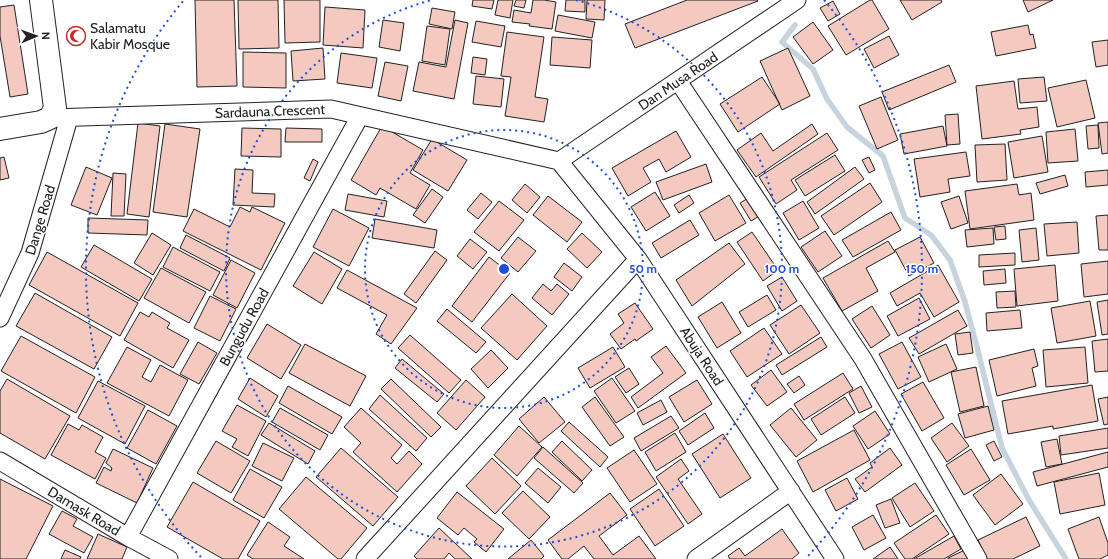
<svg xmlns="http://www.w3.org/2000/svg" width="1108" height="559" font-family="Cabin,sans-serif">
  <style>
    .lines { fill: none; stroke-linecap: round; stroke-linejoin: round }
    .stream { stroke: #c7d3dd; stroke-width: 5.5 }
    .building { fill: #f3c9c0; stroke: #222 }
    .street-casing { stroke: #222; stroke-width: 19 }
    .secondary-casing { stroke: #222; stroke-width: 24 }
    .street { stroke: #fff; stroke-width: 17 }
    .secondary { stroke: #fff; stroke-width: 22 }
    .ring { fill: none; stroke: #1d4ed8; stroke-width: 2; stroke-dasharray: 2 4 }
    .labels { text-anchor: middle; stroke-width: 3; stroke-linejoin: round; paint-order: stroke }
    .poi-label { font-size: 14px; fill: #222; stroke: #fff; text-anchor: start }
    .street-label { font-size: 14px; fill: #222; stroke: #fff }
    .centre { fill: #1d4ed8; stroke: #fff; stroke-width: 2 }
    .ring-label { font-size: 12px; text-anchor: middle; font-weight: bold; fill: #1d4ed8; stroke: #fff; stroke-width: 3; stroke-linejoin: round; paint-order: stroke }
  </style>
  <rect width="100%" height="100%" fill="#fff"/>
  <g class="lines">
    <path class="stream" d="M795 25 782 42 813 69 827 99 847 127 883 156 905 218 931 235 950 260 965 302 977 347 1002 448 1029 500 1066 559"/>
  </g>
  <path class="building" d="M195 0H234L237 86 197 87Z
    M238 0H278L279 48 239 49Z
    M284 0H320V42L285 43Z
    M473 0H494L492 9 472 6Z
    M498 0H513L510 18 495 15Z
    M516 0H526L524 8 514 6Z
    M533 0H544L556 2 552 29 529 26 530 24 512 22 514 10 531 13Z
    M566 0H585V12L565 11Z
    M587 0H605L604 20 586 19Z
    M687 0H757L758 1 635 48 625 24Z
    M870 0H872L889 29 846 55 828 26Z
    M900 0H941L942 2 912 20Z
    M1023 0H1053L1028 12Z
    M833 1 840 14 828 21 820 8Z
    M14 5 28 94 10 97 0 36V7Z
    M325 7 365 10 363 48 323 45Z
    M432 8 455 12 452 29 429 24Z
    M558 15 595 22 592 38 555 31Z
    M383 20 404 23 400 51 379 47Z
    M455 20 468 23 454 99 413 91 419 62 446 67Z
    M476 21 505 26 501 47 472 42Z
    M813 22 833 50 813 64 793 37Z
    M1028 25 1030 35 1033 34 1036 48 996 56 991 32Z
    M427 26 450 29 445 65 422 61Z
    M507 32 544 37 535 97 548 99 544 122 505 116 511 77 501 76Z
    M889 36 899 55 874 68 864 49Z
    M552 37 592 40 590 68 550 65Z
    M1108 40V65L1096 67 1092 42Z
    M323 48 325 79 293 81 291 51Z
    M788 48 810 96 782 110 760 61Z
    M243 52 286 53V88L243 87Z
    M341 53 377 58 372 88 337 83Z
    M473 57 487 59 485 75 471 73Z
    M385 62 408 66 401 101 378 96Z
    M949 65 956 82 889 110 882 92Z
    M476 76 504 79 501 107 473 104Z
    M762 77 780 104 738 132 720 104Z
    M1044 77 1047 101 1020 103 1018 79Z
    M1086 80 1095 118 1057 127 1048 88Z
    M1014 81 1018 109 1037 107 1039 127 1020 130 1021 134 982 139 976 86Z
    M881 97 898 140 877 149 859 106Z
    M958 114 960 144 947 145 945 115Z
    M1108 122V153L1102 154 1098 123Z
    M138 123 160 126 149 217 127 214Z
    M165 124 200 129 187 217 153 212Z
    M812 124 818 134 756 177 737 150 761 133 773 151Z
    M1098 125 1099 148 1088 149 1086 126Z
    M382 126 423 150 410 173 430 185 416 209 380 188 376 195 351 180Z
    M943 126 947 146 904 154 900 134Z
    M242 128 281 129V157L241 156Z
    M286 128 322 129V142H285Z
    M1075 129 1078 161 1048 163 1046 132Z
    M676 131 691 157 666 172 659 159 643 168 651 182 628 196 612 168Z
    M827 133 838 150 791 180 797 190 776 204 759 177Z
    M1042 136 1048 172 1014 178 1008 142Z
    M432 139 467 160 448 191 413 170Z
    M1005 144 1007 180 977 182 975 145Z
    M966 152 970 176 948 179 950 192 920 197 914 159Z
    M835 155 845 171 805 196 795 180Z
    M4 157 9 178 0 180V158Z
    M869 157 875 170 869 173 862 160Z
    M313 159 318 162 310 181 304 178Z
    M706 164 712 182 663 200 656 182Z
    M86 167 112 178 97 215 71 205Z
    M855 167 864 179 815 214 807 202Z
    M235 169 253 170 252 193 275 194 274 207 233 205Z
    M1108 170V185L1086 187 1085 172Z
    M113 173 126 174 124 216H111Z
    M1065 175 1068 186 1040 194 1036 183Z
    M870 183 882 202 834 235 821 216Z
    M525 184 540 197 527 213 512 200Z
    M1017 184 1019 195 1031 193 1034 220 970 229 965 191Z
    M432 189 443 197 425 223 413 215Z
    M655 192 670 216 646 231 631 207Z
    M481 193 492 202 478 219 467 210Z
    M348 194 387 201 384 217 345 210Z
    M689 195 694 203 679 213 674 205Z
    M729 195 746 223 715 241 699 213Z
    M548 196 582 222 567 242 533 215Z
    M959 196 968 223 951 229 941 202Z
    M750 197 761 215 751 221 740 203Z
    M499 201 524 220 499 251 474 232Z
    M803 201 819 228 799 240 783 213Z
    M240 207 250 212 252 207 285 223 261 270 183 231 194 209 230 227Z
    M333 209 369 228 349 266 313 247Z
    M891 212 901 230 853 257 842 240Z
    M1108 215V250H1099L1096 216Z
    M88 218 148 220 147 235 88 233Z
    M375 219 437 230 434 248 372 238Z
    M690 220 699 235 661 258 652 243Z
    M1077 222 1079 253 1047 256 1044 224Z
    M1005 226 1006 239 996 240 994 227Z
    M993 228 994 244 967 247 965 230Z
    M1036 228 1039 260 1022 262 1019 230Z
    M825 231 842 256 818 272 801 247Z
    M752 232 778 270 763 281 737 242Z
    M152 233 171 245 153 275 134 263Z
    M582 233 602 252 587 268 567 249Z
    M186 235 230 258 224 271 180 248Z
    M518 237 536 251 518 272 501 258Z
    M920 237 934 263 909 276 895 250Z
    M470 239 487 252 473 269 457 256Z
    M888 241 895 252 866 268 878 291 842 311 823 278Z
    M729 243 745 264 692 306 676 280Z
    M94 245 152 279 139 301 81 267Z
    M173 247 220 272 210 291 163 267Z
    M435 251 447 260 416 303 404 294Z
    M47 252 138 303 120 336 29 285Z
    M314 252 342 269 322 304 293 286Z
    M1015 253V265L979 267V255Z
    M489 257 510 273 472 322 452 306Z
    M231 260 255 273 237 308 213 295Z
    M1108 261V294L1084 297 1081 264Z
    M564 263 582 277 572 291 554 277Z
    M938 265 959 302 934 317 920 293 897 306 890 293Z
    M1055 265 1058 301 1017 306 1014 269Z
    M161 268 206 292 189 323 144 298Z
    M1005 269 1006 283 984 285 983 271Z
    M347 270 417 308 391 344 376 334 387 315 337 288Z
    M782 277 797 301 782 311 767 286Z
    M543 284 551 291 557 284 569 294 552 315 532 298Z
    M1015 291 1016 307 997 308 996 292Z
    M35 293 112 337 94 369 16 326Z
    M512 294 547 326 517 360 481 328Z
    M767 295 776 310 748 327 739 312Z
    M210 296 236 309 220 341 194 328Z
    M919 298 930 319 898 336 887 316Z
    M1108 300V334L1102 335 1097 302Z
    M1090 301 1096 336 1057 343 1051 308Z
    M722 302 741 333 717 348 698 317Z
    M635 303 653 329 636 341 635 339 621 349 610 334 624 323 618 314Z
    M801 305 820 333 789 354 770 325Z
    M872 306 890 335 871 348 852 319Z
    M447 309 486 342 476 353 437 321Z
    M958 310 967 326 919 354 909 338Z
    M1020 310 1022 328 987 331 986 313Z
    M140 312 149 317 152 312 170 323 167 328 189 340 173 368 124 340Z
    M267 324 301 345 281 379 247 358Z
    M764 328 782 354 747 377 730 351Z
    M970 332 973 353 958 355 955 334Z
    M410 335 461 380 449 393 398 348Z
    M21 336 95 377 76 413 1 371Z
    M821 337 827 347 782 375 776 365Z
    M1108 339V371L1095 372 1092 341Z
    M198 342 217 353 199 384 180 374Z
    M902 342 921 377 898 389 879 354Z
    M305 344 366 376 350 406 289 373Z
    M946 344 957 369 929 382 918 357Z
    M666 346 686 373 638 408 631 397 663 373 651 357Z
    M127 347 151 360 142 377 151 382 160 365 188 380 169 416 107 383Z
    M613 347 625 367 590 388 578 368Z
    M1085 347 1088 383 1046 387 1043 350Z
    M1034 349 1038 366 1032 368 1036 386 997 396 989 360Z
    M491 350 508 368 488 388 471 369Z
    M402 359 444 394 437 402 395 368Z
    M976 367 984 406 960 412 951 372Z
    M629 368 639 384 626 393 615 377Z
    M771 370 787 392 767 406 751 385Z
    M843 373 853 389 804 420 794 404Z
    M799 376 805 385 794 393 787 384Z
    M250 378 278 396 266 417 238 399Z
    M612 378 635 411 616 423 594 391Z
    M7 379 70 416 45 459 0 433V391Z
    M391 379 441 427 431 437 381 389Z
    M466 380 485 397 456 430 437 413Z
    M697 380 712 404 684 422 669 397Z
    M98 381 145 406 125 444 78 418Z
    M923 382 944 418 922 431 901 394Z
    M1092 385 1098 421 1053 429V426L1008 434 1002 401Z
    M288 386 342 417 332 434 279 403Z
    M861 386 872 407 859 413 849 393Z
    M380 395 427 438 416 451 369 409Z
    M544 397 565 422 539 443 519 419Z
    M595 397 624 437 610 446 582 407Z
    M845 397 855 413 821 435 811 419Z
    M1108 397V424L1104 425 1098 399Z
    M661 400 667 412 643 425 637 413Z
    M237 405 266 421 248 456 232 447 237 439 222 431Z
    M988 406 994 430 965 438 958 414Z
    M280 408 328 435 320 450 272 422Z
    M361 408 402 445 391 458 397 464 409 451 422 464 397 492 353 452 361 443 344 427Z
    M791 408 817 440 796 457 770 425Z
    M148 410 177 426 156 464 127 448Z
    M875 411 890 434 868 449 853 426Z
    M705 413 714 428 688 445 679 431Z
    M671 416 679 428 641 451 634 438Z
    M569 422 608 457 600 467 561 431Z
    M269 423 315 451 308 464 261 435Z
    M952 423 969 446 947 462 931 438Z
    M68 424 79 430 82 425 103 437 95 452 106 458 95 479 51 455Z
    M519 426 542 447 517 476 494 455Z
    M1108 428V448L1061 455 1059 436Z
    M854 430 870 460 813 492 797 461Z
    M675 433 686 452 656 471 645 452Z
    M723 434 751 478 720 498 692 454Z
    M1057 439 1062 464 1046 467 1041 442Z
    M216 441 250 461 231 493 197 473Z
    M562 441 592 470 582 481 552 452Z
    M994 441 1002 457 994 461 986 445Z
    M263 443 294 458 282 481 252 466Z
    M543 447 583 483 574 493 534 458Z
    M341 448 398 497 373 526 316 477Z
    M890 448 902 465 865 492 855 479 872 467 870 463Z
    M113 449 153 468 137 503 96 483 104 467 111 471 112 468 106 463Z
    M971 449 990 480 964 495 946 465Z
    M634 450 657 484 630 502 607 468Z
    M1108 452V467L1037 486 1033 472Z
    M492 458 521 486 495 514 466 486Z
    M681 459 689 471 678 479 702 514 688 524 656 477Z
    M538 468 561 487 548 503 525 483Z
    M250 469 282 487 264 518 233 500Z
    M1099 473 1105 505 1060 514 1054 482Z
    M1001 474 1023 504 995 525 973 495Z
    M306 477 367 528 341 559H338L279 509Z
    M847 478 858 499 836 511 825 490Z
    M0 479 53 506 26 559H0Z
    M193 482 260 521 238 559H223L167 527Z
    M915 483 934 511 910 527 892 498Z
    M659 489 684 526 655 546 630 509Z
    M523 491 550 517 529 539 502 513Z
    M457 492 504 529 486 552 474 542 477 539 464 528 458 535 437 518Z
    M610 493 627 515 599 536 613 555 639 536 656 559H594L584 546 568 559H562L548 540Z
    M891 499 900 523 885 528 876 505Z
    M62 511 77 519 73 526 93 537 84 553 49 534Z
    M873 515 886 538 864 550 852 527Z
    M936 515 949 534 912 559H905L894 543Z
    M1026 517 1040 546 1013 559H987L978 540Z
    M1099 517 1108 543V555L1100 559H1079L1068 529Z
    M268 522 290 537 284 546 304 559H253L247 555Z
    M439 528 472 559H455L449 553 444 559H417L414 556Z
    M782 529 799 553 792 559H730L728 556 739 548 745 556Z
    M98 534 127 547 122 559H87Z
    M954 536 961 549 944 559H914Z
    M531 540 544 556 541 559H508Z
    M890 547 898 559H873Z
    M967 549 971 559H948V558Z
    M65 550 81 557 80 559H61Z"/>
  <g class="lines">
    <defs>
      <path id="street" d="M678 81 863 359 978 559
        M50 118 331 109 559 161
        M559 161 638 259 835 559
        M559 161 797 0
        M0 318 30 253 69 118
        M0 461 128 537 169 559
        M128 537 360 116
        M365 559 638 259
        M696 559 791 491"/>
      <path id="secondary" d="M0 129 41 122 50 118 55 108 41 0"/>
    </defs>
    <use href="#street" class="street-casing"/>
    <use href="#secondary" class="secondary-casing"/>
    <use href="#street" class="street"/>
    <use href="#secondary" class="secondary"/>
  </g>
  <g class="ring">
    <circle cx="504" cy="269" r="139"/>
    <path d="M576 0A278 278 0 1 1 432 0"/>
    <path d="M201 557A418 418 0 0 1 184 0M824 0A418 418 0 0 1 807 557"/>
  </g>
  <defs>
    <symbol id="mosque-ring" viewBox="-11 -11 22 22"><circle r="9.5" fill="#fff" stroke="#c62828" stroke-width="1.5"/><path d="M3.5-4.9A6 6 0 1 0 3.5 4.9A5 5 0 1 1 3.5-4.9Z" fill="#c62828"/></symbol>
  </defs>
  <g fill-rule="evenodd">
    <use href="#mosque-ring" x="65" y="25" width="22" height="22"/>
  </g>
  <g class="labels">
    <g class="poi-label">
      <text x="90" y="33">Salamatu<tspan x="90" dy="16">Kabir Mosque</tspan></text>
    </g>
    <g class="street-label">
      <text transform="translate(678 81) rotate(-34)" y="5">Dan Musa Road</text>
      <text transform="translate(270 111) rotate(-2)" y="5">Sardauna Crescent</text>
      <text transform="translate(40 220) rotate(-73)" y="5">Dange Road</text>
      <text transform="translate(244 327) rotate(-61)" y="5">Bungudu Road</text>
      <text transform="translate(702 356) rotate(57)" y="5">Abuja Road</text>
      <text transform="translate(84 511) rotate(31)" y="5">Damask Road</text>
    </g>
  </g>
  <circle cx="504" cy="269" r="6" class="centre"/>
  <g class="ring-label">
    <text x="643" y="273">50 m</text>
    <text x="782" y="273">100 m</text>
    <text x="922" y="273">150 m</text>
  </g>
  <g transform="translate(36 36) rotate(88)" stroke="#ffffff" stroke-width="3" paint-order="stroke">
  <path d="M0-3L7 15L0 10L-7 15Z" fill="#222222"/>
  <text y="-6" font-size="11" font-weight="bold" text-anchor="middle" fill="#222222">N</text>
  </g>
</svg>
